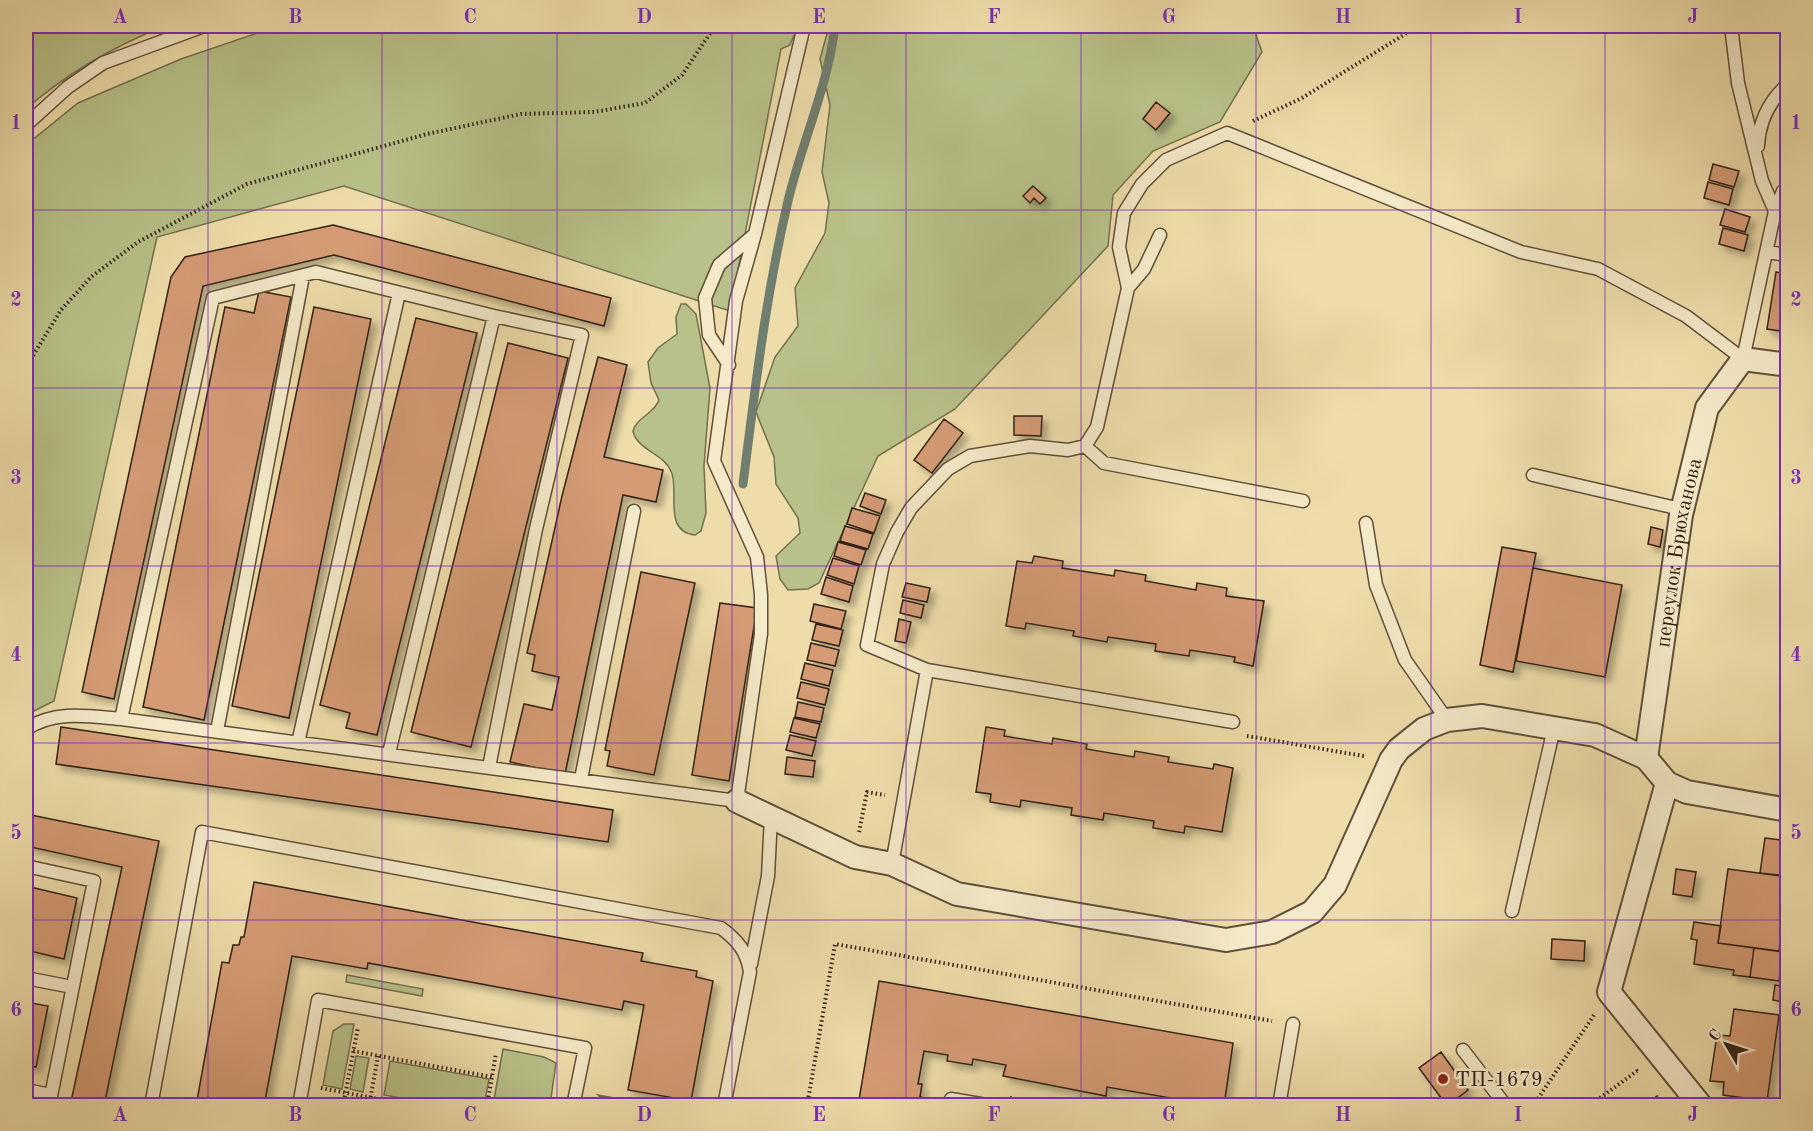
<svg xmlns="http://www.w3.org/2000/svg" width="1813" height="1131" font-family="'Old Standard TT',serif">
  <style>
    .green { fill: #b8c189; stroke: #747050; stroke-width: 1.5 }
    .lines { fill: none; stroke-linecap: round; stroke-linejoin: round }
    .stream { stroke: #6f7e6f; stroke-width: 9 }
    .building { fill: #d49b75; stroke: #312017; stroke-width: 1.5; filter: url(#shadow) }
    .lane-casing { stroke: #604f3c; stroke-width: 15 }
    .street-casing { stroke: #604f3c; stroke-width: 26 }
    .path { stroke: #312017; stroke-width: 4; stroke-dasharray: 1.5 3; stroke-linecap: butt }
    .lane { stroke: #f4e9c8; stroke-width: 12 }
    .street { stroke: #f4e9c8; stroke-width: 22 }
    .grid { fill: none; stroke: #7b2cbf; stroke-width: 1.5; stroke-opacity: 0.55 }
    .poi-dot { fill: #8f2418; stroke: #f4e9c8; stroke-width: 2 }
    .labels { text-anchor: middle; stroke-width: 5; stroke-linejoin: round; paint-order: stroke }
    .street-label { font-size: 21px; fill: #312017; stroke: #f4e9c8 }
    .poi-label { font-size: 21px; fill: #312017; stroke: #f4e9c8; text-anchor: start }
    .neatline { fill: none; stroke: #7b2cbf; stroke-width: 2 }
    .grid-label { font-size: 20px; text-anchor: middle; font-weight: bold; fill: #7b2cbf }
  </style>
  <defs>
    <filter id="shadow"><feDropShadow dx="5.5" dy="5.5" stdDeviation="3" flood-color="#0004"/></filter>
  </defs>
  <rect width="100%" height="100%" fill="#eda"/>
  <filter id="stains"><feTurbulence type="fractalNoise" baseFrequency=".00333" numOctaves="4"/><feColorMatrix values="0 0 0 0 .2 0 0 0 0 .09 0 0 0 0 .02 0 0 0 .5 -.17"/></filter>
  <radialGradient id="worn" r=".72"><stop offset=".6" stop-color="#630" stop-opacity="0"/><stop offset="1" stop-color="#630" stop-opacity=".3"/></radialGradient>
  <path class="green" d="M26 26H164C113 47 67 73 26 109Z
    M278 26H795L796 31 790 45 781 49 730 311 344 186 157 237 54 701 26 715V145L78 103 181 59Z
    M832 26H1253L1262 52 1220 122 1153 151 1113 195 1108 246 955 409 878 456 819 583 808 589 788 590 780 579 776 556 800 533 798 518 776 484 774 457 756 412 775 357 798 326 795 288 825 233 829 203 822 172 830 105 820 59 828 30Z
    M681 304H686L696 314 710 388 704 466 706 513 701 531 695 535C662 532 680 489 671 471 663 453 637 450 633 431 637 417 654 414 659 400L651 383 648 362 658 348 677 334 676 317Z
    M347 975 423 989 422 996 346 982Z
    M344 1024H354L342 1089 323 1085 333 1031Z
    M503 1049 544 1057 556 1063 550 1105H493Z
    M356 1056 369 1058 363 1092 350 1089Z
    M390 1061 489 1079 484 1105H441L384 1095Z
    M598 1095 653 1105H608Z"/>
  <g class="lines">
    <path class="stream" d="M743 484C755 389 766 294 788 201 802 142 828 86 835 26"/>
  </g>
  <path class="building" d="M1156 102 1170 113 1156 130 1143 119Z
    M1713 164 1739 171 1734 187 1709 180Z
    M1708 182 1733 189 1729 205 1704 198Z
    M1033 186 1046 198 1040 204 1034 198 1030 203 1023 196Z
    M1725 209 1750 217 1745 232 1720 225Z
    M333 225 611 298 604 326 334 255 203 286 114 699 82 692 171 277 185 257Z
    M1723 228 1748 235 1744 251 1719 244Z
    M1776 272 1788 274V332L1767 329Z
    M259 291 291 297 204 720 143 707 225 307 254 313Z
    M314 307 371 319 289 718 232 706Z
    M416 318 477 333 377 735 346 728 350 713 320 705Z
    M508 343 568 358 471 747 411 732Z
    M598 357 627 365 604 457 663 470 656 502 623 495 565 774 510 762 524 704 552 710 559 677 532 671 535 655 527 653 562 496Z
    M1014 416H1042L1041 436 1014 435Z
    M944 419 963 433 932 473 914 460Z
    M865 493 886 500 881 514 860 506Z
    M852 508 880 516 874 533 847 524Z
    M845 526 873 534 868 549 840 541Z
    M1651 527 1663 530 1660 547 1648 544Z
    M838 542 866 550 861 565 834 556Z
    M1502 547 1536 553 1513 672 1480 665Z
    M1034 556 1063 561 1062 568 1114 576 1115 570 1146 575 1145 581 1196 590 1197 583 1227 588 1226 596 1264 601 1253 666 1234 662 1235 657 1190 650 1189 656 1155 651 1156 644 1108 637 1107 642 1073 636 1074 631 1026 623 1025 629 1006 626 1017 561 1032 563Z
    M833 558 859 566 854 584 827 575Z
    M1533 568 1622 585 1605 677 1516 661Z
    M641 572 695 583 654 775 607 766 610 751 605 750Z
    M826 577 853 586 849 602 821 594Z
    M906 583 930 588 927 602 902 597Z
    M903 600 924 605 921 618 900 613Z
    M720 603 757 608 729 781 692 775Z
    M814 604 846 611 841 629 810 621Z
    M899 619 911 622 906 643 895 641Z
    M816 624 843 630 839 646 812 640Z
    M811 643 839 650 835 666 807 660Z
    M805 663 833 670 829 686 801 679Z
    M801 682 829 689 825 705 797 698Z
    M798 702 824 708 821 722 795 717Z
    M794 718 820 724 816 738 790 732Z
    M61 727 613 810 608 842 56 764Z
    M986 727 1005 730 1004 736 1052 744 1053 738 1087 744 1086 749 1134 757 1135 751 1169 757 1168 762 1213 769 1214 764 1233 768 1222 832 1185 826 1184 833 1153 828 1154 821 1104 813 1103 820 1071 815 1072 808 1021 800 1020 807 990 802 991 794 976 792Z
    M790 735 816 741 812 756 786 750Z
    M787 757 815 761 813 777 785 774Z
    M26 814 159 841 104 1106H70L122 867 26 846Z
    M1765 838 1788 841V876L1760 873Z
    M1676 869 1696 872 1692 897 1673 894Z
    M1728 869 1788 877 1779 951 1718 943Z
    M254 882 643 953 641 961 697 971 696 977 713 981 691 1101 628 1090 644 1005 624 1001 622 1010 368 963 367 969 292 956 264 1106H196L222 962 229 963 233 945H239L241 937H244Z
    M26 886 77 898 64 959 26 950Z
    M1694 922 1721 926 1718 943 1754 948 1750 977 1733 975 1734 970 1694 964 1697 940 1691 939Z
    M1552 939 1585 941 1584 961 1551 959Z
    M1754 948 1783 952 1779 981 1750 977Z
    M879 981 1233 1043 1224 1106H1169L1171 1098 1107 1087 1106 1096 1003 1076 1006 1065 973 1059 972 1065 947 1061 948 1055 924 1051 918 1084H922L920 1097 926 1098 924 1106H858Z
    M1775 985 1788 987V1003L1773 1000Z
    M26 1002 48 1006 36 1067 26 1065Z
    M1734 1009 1779 1015 1767 1101 1723 1095 1724 1082 1710 1081 1717 1035 1730 1036Z
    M1441 1052 1468 1090 1447 1106 1419 1068Z"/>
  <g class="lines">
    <defs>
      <path id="lane" d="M26 125 68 87 103 63 204 26
        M1758 146C1759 121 1769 101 1788 84
        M1775 211 1783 191 1788 189
        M1766 252 1788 255
        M1128 288 1144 269 1160 235
        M729 365 709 335 705 298 719 265 755 234
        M1085 446 1097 427 1128 288 1119 247 1124 213 1142 184 1166 160 1227 133 1521 252 1598 269 1686 316 1743 359 1775 211 1762 181 1738 83 1731 26
        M1533 475 1672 507 1681 515
        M1366 523 1376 585 1405 660 1447 720
        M121 719 213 298 316 272 494 316 389 753
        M1233 722 927 670 867 645 883 564 897 532 911 508 948 469 970 456 1030 446 1068 450 1085 446 1104 463 1303 501
        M26 729C55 710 88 716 121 719L737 801 761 634V595L757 557 714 461 736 301 755 234 804 26
        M217 731 303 276
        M298 743 399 293
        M489 767 536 529 582 335 494 316
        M581 779 634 511
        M892 864 927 670
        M26 866 94 881 49 1106
        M1512 911 1554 728
        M751 964 768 876 771 817
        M26 978 72 987
        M1463 1050 1506 1106
        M26 1090 51 1095
        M151 1106 202 832 721 928C737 940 747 951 750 972L724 1106
        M299 1106 318 1000 585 1048 573 1106
        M950 1106 951 1099 992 1106
        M1279 1106 1293 1024"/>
      <g id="street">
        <path id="s1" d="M1646 758 1681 515 1707 408 1743 359 1788 365"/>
        <path d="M1667 783 1609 992 1701 1106"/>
        <path d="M737 801 855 857 892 864 957 894 1226 940 1272 932 1312 912 1335 885 1391 760 1399 749 1424 729 1447 720 1482 716 1595 735 1646 758 1667 783 1687 792 1788 810"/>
      </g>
    </defs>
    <use href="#lane" class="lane-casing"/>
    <use href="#street" class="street-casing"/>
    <path class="path" d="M1253 121 1302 98 1418 26
      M26 367 61 310 91 277 138 242 247 184 427 134 521 114 594 112 645 103 682 75 715 26
      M1247 736 1364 756
      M859 832 867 792 885 795
      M353 1051 492 1077
      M321 1088 415 1106
      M1656 1096 1663 1106
      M1010 1098 1053 1106
      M343 1106 358 1027
      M369 1106 378 1056
      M487 1106 496 1053
      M807 1106 835 944 1272 1021
      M1533 1106 1594 1015
      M1589 1106 1637 1071 1639 1073"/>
    <use href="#lane" class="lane"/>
    <use href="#street" class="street"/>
  </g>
  <path class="grid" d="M208 26V1106M382 26V1106M557 26V1106M732 26V1106M906 26V1106M1081 26V1106M1256 26V1106M1431 26V1106M1605 26V1106M26 210H1788M26 388H1788M26 566H1788M26 743H1788M26 920H1788"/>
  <circle class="poi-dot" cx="1443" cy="1079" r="6"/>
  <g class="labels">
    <g class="street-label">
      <text dy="7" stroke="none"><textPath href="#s1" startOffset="208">переулок Брюханова</textPath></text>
    </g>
    <g class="poi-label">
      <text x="1455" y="1086">ТП-1679</text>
    </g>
  </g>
  <rect width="1813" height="1131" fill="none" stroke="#eda" stroke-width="66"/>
  <g transform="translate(1726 1044) rotate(309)" stroke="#f4e9c8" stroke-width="4.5" paint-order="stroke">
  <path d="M0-4.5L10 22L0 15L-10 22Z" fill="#312017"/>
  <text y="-9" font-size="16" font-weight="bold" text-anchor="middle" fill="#312017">С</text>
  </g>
  <rect x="33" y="33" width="1747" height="1065" class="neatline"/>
  <g class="grid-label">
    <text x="120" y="23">A</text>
    <text x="295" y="23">B</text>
    <text x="470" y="23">C</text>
    <text x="644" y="23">D</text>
    <text x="819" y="23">E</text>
    <text x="994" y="23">F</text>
    <text x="1169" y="23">G</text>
    <text x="1343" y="23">H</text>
    <text x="1518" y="23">I</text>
    <text x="1693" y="23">J</text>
    <text x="16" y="129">1</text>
    <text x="1796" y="129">1</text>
    <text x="16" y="306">2</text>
    <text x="1796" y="306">2</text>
    <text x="16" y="484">3</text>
    <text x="1796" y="484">3</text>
    <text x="16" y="661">4</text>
    <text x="1796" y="661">4</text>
    <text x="16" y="839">5</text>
    <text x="1796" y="839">5</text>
    <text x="16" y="1016">6</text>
    <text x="1796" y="1016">6</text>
    <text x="120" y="1121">A</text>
    <text x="295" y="1121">B</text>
    <text x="470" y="1121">C</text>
    <text x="644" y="1121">D</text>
    <text x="819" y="1121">E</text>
    <text x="994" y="1121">F</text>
    <text x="1169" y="1121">G</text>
    <text x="1343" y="1121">H</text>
    <text x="1518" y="1121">I</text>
    <text x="1693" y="1121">J</text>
  </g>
  <rect width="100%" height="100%" filter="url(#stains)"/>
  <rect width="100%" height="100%" fill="url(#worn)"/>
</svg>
